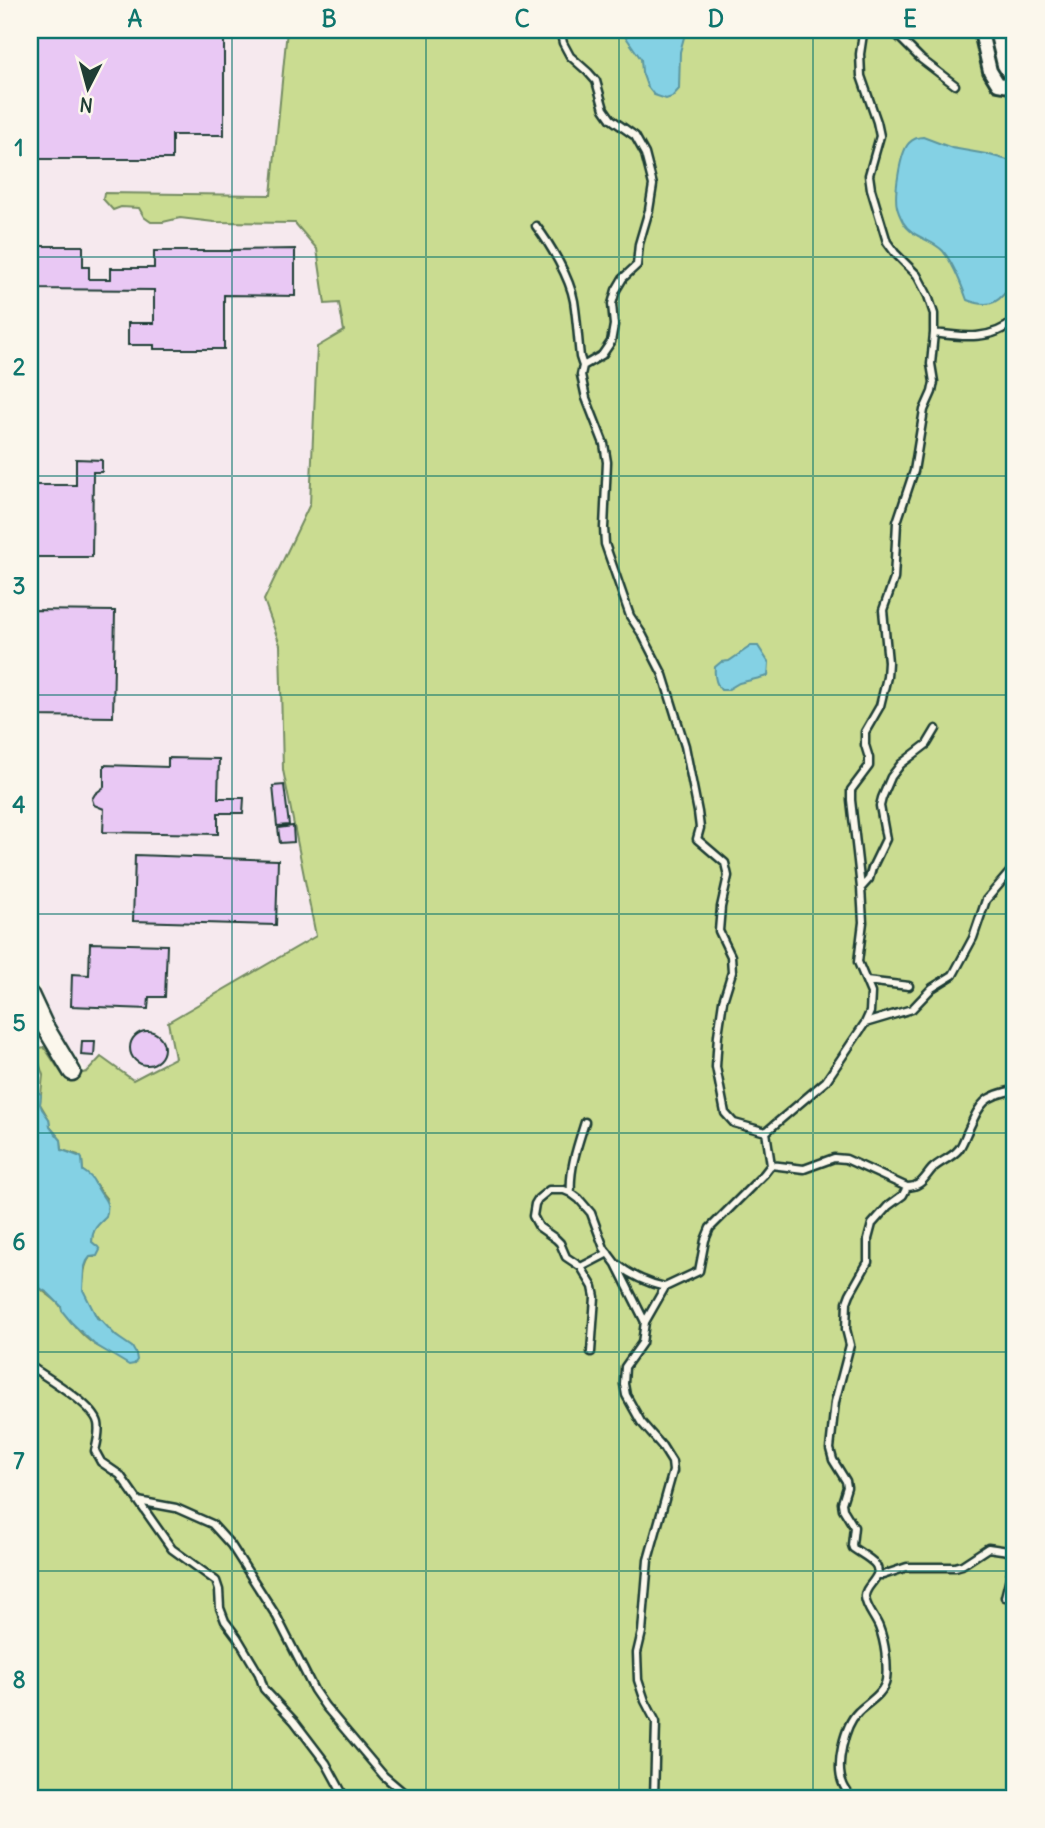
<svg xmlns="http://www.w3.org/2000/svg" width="1045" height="1828" font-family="Delius,sans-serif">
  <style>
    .built { fill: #f6e9ee }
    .green { fill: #cadc91; stroke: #748c62; stroke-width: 2 }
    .water { fill: #84d1e4; stroke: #5c969e; stroke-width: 2 }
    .building { fill: #e9c8f4; stroke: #1f3d34; stroke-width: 2 }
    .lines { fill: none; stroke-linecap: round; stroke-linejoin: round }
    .service-casing { stroke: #1f3d34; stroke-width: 11 }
    .minor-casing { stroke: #1f3d34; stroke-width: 18 }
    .tertiary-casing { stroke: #1f3d34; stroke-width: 21 }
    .service { stroke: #fbf7ec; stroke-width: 6 }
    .minor { stroke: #fbf7ec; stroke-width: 12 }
    .tertiary { stroke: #fbf7ec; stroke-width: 16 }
    .grid { fill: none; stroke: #0f766e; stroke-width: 2; stroke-opacity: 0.55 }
    .neatline { fill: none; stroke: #0f766e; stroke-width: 2.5 }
    .grid-label { font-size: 23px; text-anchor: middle; font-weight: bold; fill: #0f766e }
  </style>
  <rect width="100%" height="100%" fill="#fbf7ec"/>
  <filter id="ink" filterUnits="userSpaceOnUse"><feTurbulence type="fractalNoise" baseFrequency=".0143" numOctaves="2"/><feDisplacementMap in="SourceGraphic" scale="14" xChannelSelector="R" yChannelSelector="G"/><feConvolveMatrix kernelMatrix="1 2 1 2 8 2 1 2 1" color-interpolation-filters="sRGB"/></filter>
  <g filter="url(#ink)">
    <path class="built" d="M30 30H287L271 195 317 249 325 304 339 303 345 331 317 348 310 504 264 600 280 645 283 770 316 936 168 1022 175 1058 133 1080 101 1057 87 1072 57 1030 30 965Z"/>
    <path class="green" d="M287 30H971L976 34 989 85 1015 95V1798H30V1277C34 1281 37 1285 41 1289 47 1295 56 1299 61 1307 68 1319 82 1336 94 1344 106 1352 121 1357 134 1364L136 1360V1354C119 1338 86 1313 83 1290 82 1286 83 1282 84 1278 84 1270 85 1264 90 1257H94L95 1245 92 1242C92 1233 94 1225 103 1220L106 1198C97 1188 95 1179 83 1171L82 1159 78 1155 62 1150 61 1140 50 1127 49 1119 40 1104 43 1075 37 1057 39 1048 44 1047 64 1077 87 1072 101 1057 133 1080 175 1058 168 1022 316 936 283 770 280 645 264 600 310 504 317 347 344 331 339 303 325 304 317 249 295 223 214 222 180 218 163 222H151L144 217 139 208 121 207 113 210 103 199 104 193 271 195Z"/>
    <path class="water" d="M621 30H686L680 52 679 89 672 97 666 99 654 95 647 86 642 72 641 59Z
      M923 137 952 148 986 154 1015 162V280C999 301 994 310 967 300 962 286 953 263 943 251 932 239 912 238 903 222 901 218 898 212 897 207 894 195 900 152 909 143 913 139 918 137 923 137Z
      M751 646H758L769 663 768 676 739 683 727 690H721C715 683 714 676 715 667L721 662 729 661Z
      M30 1081 41 1095 40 1104 42 1109 49 1119 50 1127 61 1140 62 1150 81 1157 82 1159 83 1171C94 1178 92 1179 98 1189 105 1201 110 1201 106 1217 98 1225 92 1229 92 1242L98 1247 100 1250 97 1256 90 1257 87 1261 84 1269 83 1290 97 1318 102 1321 116 1336 132 1347 136 1354 137 1360 134 1364 129 1365 94 1344 71 1322 62 1311 61 1306 48 1293 40 1288 37 1283 30 1277Z"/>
    <path class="building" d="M30 30H224V135H172V159H30Z
      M30 246H83V267H89V279H111V268H154V251H231V250L295 249V296L224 295V349H154V345H128V323H154V290L30 289Z
      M76 459 102 460V472H93L92 557H30V485H76Z
      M30 610 115 611 113 717 30 716Z
      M168 758 219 759 218 798H244L243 813H218V834L103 832 104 809 94 805 92 799 95 794 104 787V765L168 767Z
      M284 785 289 825 277 826 273 786Z
      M293 826 294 842 280 843 278 828Z
      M135 855 278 860 276 925 133 921Z
      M90 943 167 945 165 997H149L148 1009 71 1006 72 974 89 975Z
      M130 1048a17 17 0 1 1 34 0a17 17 0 1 1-34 0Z
      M82 1041H95L94 1056 81 1055Z"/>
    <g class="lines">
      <defs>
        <path id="service" d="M560 30 563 43 570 56 588 72 596 81 604 109 611 119 635 136 645 154 653 185 649 210 639 244 637 265 623 278 616 290 612 304 614 325 611 342 602 355 583 366 581 375 586 398 604 444 607 462 604 528 605 544 630 616 642 634 663 675 685 746 698 812 700 828 697 839 725 863 728 876 721 907 719 931 731 956 732 972 723 1001 718 1035 716 1067 725 1113 734 1123 766 1132 771 1165 764 1174 710 1228 705 1240 699 1271 665 1287 645 1322 642 1343 625 1367 624 1384 626 1395 641 1422 662 1446 672 1462 673 1471 648 1560 642 1632 637 1653 638 1680 645 1701 656 1722 654 1798
          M892 30 921 59 955 85
          M536 226C550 244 570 278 574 301 577 320 578 339 580 357L583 366
          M934 333C963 337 992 341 1015 320
          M861 888 869 879 872 868 886 839 880 806 882 798 891 777 901 764 927 744 936 729
          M866 981 909 986
          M865 1023 912 1009 932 988 953 975 973 938 986 900 1015 866
          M766 1132 826 1081 865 1023 870 1012 871 993 858 962 863 922 861 888 851 800V790L869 766V758L865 745V732L880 706 887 677 888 662 883 610 894 579 897 522 914 471 924 410 932 392 934 382 931 364 934 333V314L928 296 917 275 895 253 887 242 871 189 869 175 880 136 877 122 861 76 860 54 863 34 865 30
          M771 1165 804 1169 834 1158 846 1159 907 1187C921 1187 924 1178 932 1169 940 1161 952 1158 959 1149 962 1145 964 1140 966 1135 980 1105 981 1096 1015 1090
          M571 1193C569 1169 578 1144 585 1122
          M618 1265C633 1277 647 1283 665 1287
          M581 1267 608 1253
          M591 1352 595 1297 593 1287 581 1267 566 1257 560 1243 556 1239 539 1227 533 1216 535 1204 538 1199 549 1190H564L571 1193 579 1199 591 1213 604 1248 616 1264 645 1322
          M30 1366C46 1377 94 1405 98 1423 100 1432 97 1443 95 1451L101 1462 120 1475 172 1549 216 1581 219 1590 220 1608 225 1621 237 1637 259 1674 264 1689 294 1721 326 1763 345 1798
          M138 1501 176 1508 212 1524 231 1545 277 1617 314 1690 325 1706 384 1776 410 1798
          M877 1575H883L907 1567H955L962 1565 988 1548 1015 1552
          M1005 1597 1015 1557
          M851 1798C849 1794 845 1789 843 1784 835 1766 844 1726 858 1712 867 1703 884 1694 886 1680 888 1665 885 1642 879 1627 875 1617 866 1608 865 1597 864 1585 885 1577 875 1564 870 1558 860 1553 853 1548L852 1545 854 1527 843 1509 842 1503 847 1487 846 1481 833 1460 830 1449 835 1402 850 1345 846 1329 847 1302 850 1294 868 1262V1239L872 1224 888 1206 903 1195 907 1187"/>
        <path id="minor" d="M979 30 981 32 990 71 998 84 1015 87"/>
        <path id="tertiary" d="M30 995 44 1025 72 1072"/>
      </defs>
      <use href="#service" class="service-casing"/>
      <use href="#minor" class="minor-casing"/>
      <use href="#tertiary" class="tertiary-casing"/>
      <use href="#service" class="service"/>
      <use href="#minor" class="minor"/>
      <use href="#tertiary" class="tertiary"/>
    </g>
  </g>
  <path class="grid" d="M232 30V1798M426 30V1798M619 30V1798M813 30V1798M30 257H1015M30 476H1015M30 695H1015M30 914H1015M30 1133H1015M30 1352H1015M30 1571H1015"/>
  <rect width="1045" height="1828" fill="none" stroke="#fbf7ec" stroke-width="77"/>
  <g transform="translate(88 88) rotate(186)" stroke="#fbf7ec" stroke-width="5" paint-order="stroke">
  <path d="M0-5L12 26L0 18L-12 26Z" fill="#1f3d34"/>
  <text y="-10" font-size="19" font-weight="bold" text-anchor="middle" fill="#1f3d34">N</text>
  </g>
  <rect x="38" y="38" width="968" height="1752" class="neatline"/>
  <g class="grid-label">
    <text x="135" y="27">A</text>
    <text x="329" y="27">B</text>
    <text x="522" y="27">C</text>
    <text x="716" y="27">D</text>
    <text x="910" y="27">E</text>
    <text x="19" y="156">1</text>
    <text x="19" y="375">2</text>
    <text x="19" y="594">3</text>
    <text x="19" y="813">4</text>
    <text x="19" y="1031">5</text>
    <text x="19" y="1250">6</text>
    <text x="19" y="1469">7</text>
    <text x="19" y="1688">8</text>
  </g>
</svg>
